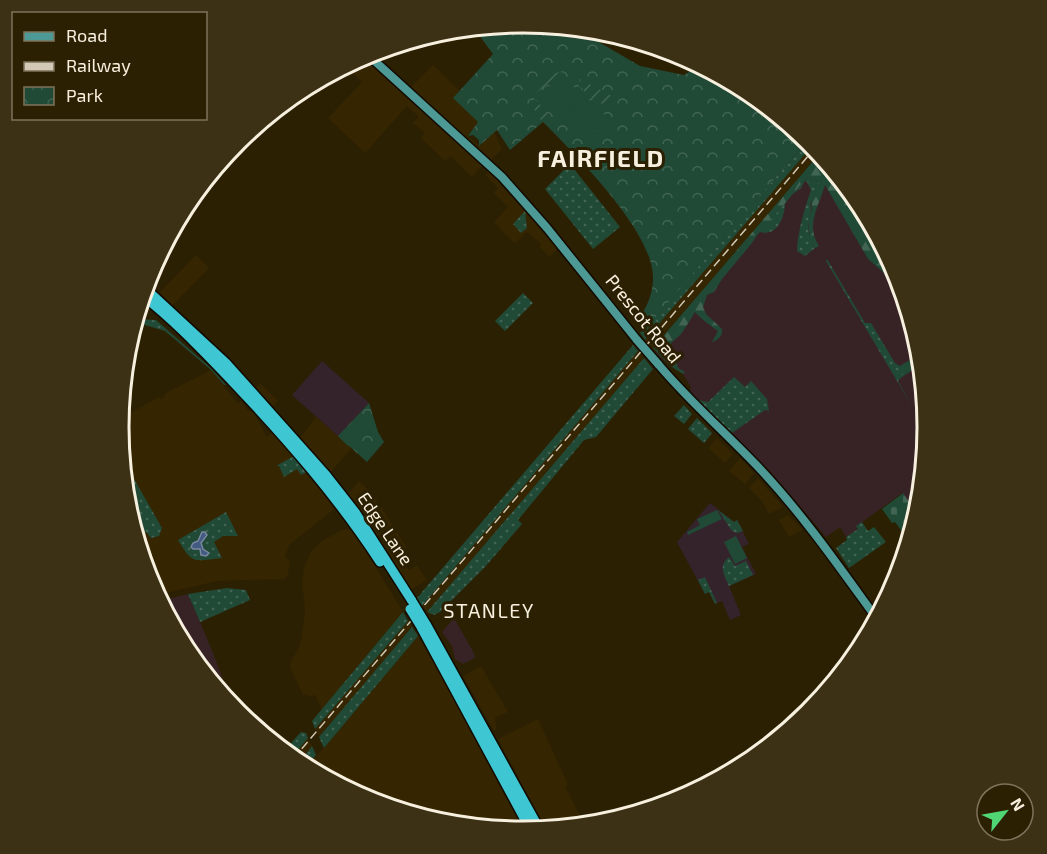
<svg xmlns="http://www.w3.org/2000/svg" width="1047" height="854" font-family="'Exo 2',sans-serif">
  <style>
    .built { fill: #352500 }
    .industrial { fill: #372326 }
    .education { fill: #35232c }
    .grass { fill: url(#grass-dots) }
    .forest { fill: url(#forest-firs) }
    .cemetery { fill: url(#cemetery-stones) }
    .park { fill: url(#park-crowns) }
    .garden { fill: url(#garden-furrows) }
    .pitch { fill: #204936 }
    .water { fill: #435b82; stroke: #79889e; stroke-width: 1.5 }
    .lines { fill: none; stroke-linecap: round; stroke-linejoin: round }
    .major-casing { stroke: #130a00; stroke-width: 11 }
    .highway-casing { stroke: #130a00; stroke-width: 12 }
    .major { stroke: #4d9995; stroke-width: 8 }
    .highway { stroke: #3ec7d3; stroke-width: 9 }
    .rail { stroke: #d2cab7; stroke-width: 1.5; stroke-dasharray: 9 4.5; stroke-linecap: butt }
    .major-bridge-casing { stroke: #130a00; stroke-width: 11; stroke-linecap: butt }
    .highway-bridge-casing { stroke: #130a00; stroke-width: 12; stroke-linecap: butt }
    .major-bridge { stroke: #4d9995; stroke-width: 8 }
    .highway-bridge { stroke: #3ec7d3; stroke-width: 9 }
    .labels { text-anchor: middle; stroke-width: 6; stroke-linejoin: round; paint-order: stroke }
    .street-label { font-size: 18px; fill: #f8f0df; stroke: #2c2003 }
    .neighbourhood-label { font-size: 20px; letter-spacing: 1.5px; fill: #f8f0df; stroke: #2c2003 }
    .district-label { font-size: 24px; font-weight: bold; letter-spacing: 1.5px; fill: #f8f0df; stroke: #2c2003 }
    .rim { fill: none; stroke: #f8f0df; stroke-width: 3 }
  </style>
  <defs>
    <pattern id="grass-dots" width="8" height="8" patternUnits="userSpaceOnUse" patternTransform="scale(1.5)"><rect width="8" height="8" fill="#204936"/><path d="M2 2h.1M6 6h.1" fill="none" stroke="#416453" stroke-width="1.8" stroke-linecap="round"/></pattern>
    <pattern id="forest-firs" width="22" height="20" patternUnits="userSpaceOnUse" patternTransform="scale(1.5)"><rect width="22" height="20" fill="#204936"/><path d="M5 1l3.5 6h-7zM16 11l3.5 6h-7z" fill="#416453"/></pattern>
    <pattern id="cemetery-stones" width="16" height="16" patternUnits="userSpaceOnUse" patternTransform="scale(1.5)"><rect width="16" height="16" fill="#204936"/><path d="M2 7V4a2 2 0 0 1 4 0v3zM10 15v-3a2 2 0 0 1 4 0v3z" fill="#416453"/></pattern>
    <pattern id="park-crowns" width="20" height="18" patternUnits="userSpaceOnUse" patternTransform="scale(1.5)"><rect width="20" height="18" fill="#204936"/><path d="M2 6a3 3 0 1 1 6 0M12 15a3 3 0 1 1 6 0" fill="none" stroke="#416453"/></pattern>
    <pattern id="garden-furrows" width="10" height="10" patternUnits="userSpaceOnUse" patternTransform="scale(1.5)"><rect width="10" height="10" fill="#204936"/><path d="M-1 1l2-2M0 10L10 0M9 11l2-2" fill="none" stroke="#416453"/></pattern>
  </defs>
  <rect width="100%" height="100%" fill="#2c2003"/>
  <path class="built" d="M363 57 404 94 433 65 460 91 453 98 479 122 468 136 480 146 494 131 502 149 485 167 509 191 558 248 550 257 539 247 541 244 527 232 515 243 504 233 494 222 508 207 494 193 498 188 485 175 488 172 482 166 472 177 451 156 445 161 421 138 425 133 413 123 419 117 407 106 365 153 328 118 362 82 345 66Z
    M813 145 820 153 653 348 645 340Z
    M196 255 209 268 172 306 161 297 160 292Z
    M638 351 644 358 427 612 422 606Z
    M211 370 237 403 242 401 248 411 252 410 267 437 273 432 337 507 290 544 285 556 290 562 288 575 284 579 217 581 157 595 150 581 127 506 120 419 159 397 162 399 166 393Z
    M260 383 278 401 273 406 271 407 255 390Z
    M316 417 352 448 329 474 299 439Z
    M717 438 733 454 725 463 708 448Z
    M740 458 754 473 745 484 729 471Z
    M758 478 783 507 769 514 762 501 749 488Z
    M359 481 372 493 393 526 375 537 347 495Z
    M788 515 803 530 789 537 779 520Z
    M344 529 353 530 403 612 322 709 315 695 308 697 307 694 303 695 290 667 291 662 300 645 303 629 305 610 302 583 304 567 311 552 322 541Z
    M397 532 407 548 398 554 409 570 417 565 427 580 409 591 379 544Z
    M408 621 412 627 319 737 315 729Z
    M418 636 492 764 491 768 519 820 527 831 444 824 368 801 305 767 324 748Z
    M481 666 508 712 495 718 497 729 494 731 463 676Z
    M538 719 566 780 568 785 565 787 585 825 545 829 498 739Z
    M308 738 312 746 299 763 292 757Z"/>
  <path class="industrial" d="M805 174 825 184 868 259 884 273 898 274 920 348 921 353 900 378 922 363 928 427 920 506 918 515 902 493 857 526 858 529 846 537 840 527 826 537 770 471 690 392 691 387 683 374 669 365 656 353Z
    M188 594 213 653 234 709 187 651 160 601Z
    M454 618 476 657 463 664 455 659 452 646 442 632Z"/>
  <path class="education" d="M322 361 369 403 338 436 292 395Z
    M710 503 734 522 737 520 749 544 742 547 756 574 729 586 741 615 730 620 722 601 715 604 709 592 705 594 677 542Z"/>
  <path class="grass" d="M808 140 813 145 645 340 640 333Z
    M570 164 620 227 593 249 545 189Z
    M807 177 820 184 810 204C813 211 810 212 809 219 807 229 810 240 815 248L805 256 797 251C797 234 805 207 811 190L807 182 805 181 801 188 793 194Z
    M785 202C785 216 778 237 760 232Z
    M525 211 527 228 521 233 513 224Z
    M827 259 865 323H871L895 363 900 366 920 354 898 381 913 408 826 261Z
    M523 293 533 303 505 331 495 321Z
    M136 319 156 320 211 368 226 385H224L211 370 165 331 135 322Z
    M633 345 638 351 422 606 417 598Z
    M644 358 653 369 596 437 584 440 518 520 522 524 485 567 440 612 434 615 427 612Z
    M734 377 745 387 751 381 767 399 769 411 765 410 732 433 698 400 708 402Z
    M684 405 692 414 684 424 674 416Z
    M697 418 712 433 704 443 688 429Z
    M294 456 307 472 301 475 297 469 284 477 279 466H276Z
    M129 470 162 528 159 536 151 538 146 532 136 536 127 506 124 473Z
    M718 510 734 522 737 520 743 531 737 533 732 531Z
    M226 512 238 536H223L214 542 222 558C193 561 193 565 178 540Z
    M862 522 868 531 874 527 886 542 849 568 836 548 847 540 846 537 858 529 856 526Z
    M729 557 735 566 746 561 753 575 729 586C724 575 718 566 729 557Z
    M705 577 717 603 715 604 709 592 705 594 698 580Z
    M227 588 246 590 250 600 200 622 188 594Z
    M403 612 408 621 315 729 312 721Z
    M412 627 418 636 324 748 319 737Z
    M301 732 306 733 308 738 292 757 284 751Z
    M312 746 316 755 305 767 299 763Z"/>
  <path class="forest" d="M820 153 860 203 898 274 884 273 868 259 825 185C819 206 805 225 819 246L815 248 810 239 808 220 812 210 811 197 820 184 807 177 767 225 757 235 752 243 722 279 714 292 707 295 703 307 706 314 722 329C723 335 719 340 712 342L718 331C712 327 699 317 695 312 692 317 683 332 681 334 675 340 671 341 668 349L669 357 676 361 678 368 685 372 683 374 669 365 653 348Z
    M921 353 922 363 898 380Z"/>
  <path class="cemetery" d="M903 493 918 515 913 530 904 534 895 522 892 523 882 509Z"/>
  <path class="park" d="M523 23 579 28 585 34 640 66 684 75 700 65 749 91 808 140 652 321 643 312C651 299 655 283 652 268 644 223 575 154 543 122L510 150 497 130 479 146V140L473 135 468 136 478 122 453 98 493 54 473 27Z
    M369 403 378 432 384 442 367 462 338 436Z"/>
  <path class="garden" d="M560 72 565 73 534 94C538 82 548 74 560 72Z
    M580 79 615 98 609 103 602 104 600 102 604 98 599 97 597 99 599 104H597L578 85Z
    M534 98 548 114 541 120 534 109Z"/>
  <path class="pitch" d="M563 77 586 98 559 116 537 94Z
    M588 99 611 121 582 140 560 118Z
    M354 420 364 429 356 438 361 443 357 448 351 443 348 446 338 436Z
    M717 510 722 519 688 535 687 532 700 525 697 519Z
    M736 536 747 558 735 564 724 542Z"/>
  <path class="water" d="M202 532H205L207 535 201 543 203 549 209 553 206 556 201 555 200 549H193L191 547 193 543 198 541Z"/>
  <g class="lines">
    <defs>
      <path id="major" d="M367 54 502 177 547 228 637 340
        M658 364C690 402 727 434 761 470 804 516 840 568 877 619"/>
      <path id="highway" d="M145 288 226 363 326 475 355 512 412 601
        M143 296C175 321 204 352 232 381 286 438 337 496 380 562
        M426 624 540 830
        M421 627 531 831"/>
    </defs>
    <use href="#major" class="major-casing"/>
    <use href="#highway" class="highway-casing"/>
    <use href="#major" class="major"/>
    <use href="#highway" class="highway"/>
    <path class="rail" d="M293 759 815 148"/>
    <defs>
      <path id="major-bridge" d="M637 340 658 364"/>
      <path id="highway-bridge" d="M412 601 426 624
        M410 609 421 627"/>
    </defs>
    <use href="#major-bridge" class="major-bridge-casing"/>
    <use href="#highway-bridge" class="highway-bridge-casing"/>
    <use href="#major-bridge" class="major-bridge"/>
    <use href="#highway-bridge" class="highway-bridge"/>
  </g>
  <g class="labels">
    <g class="street-label">
      <text transform="translate(643 319) rotate(51)" y="6">Prescot Road</text>
      <text transform="translate(385 529) rotate(56)" y="6">Edge Lane</text>
    </g>
    <g class="neighbourhood-label">
      <text x="489" y="618">STANLEY</text>
    </g>
    <g class="district-label">
      <text x="601" y="167">FAIRFIELD</text>
    </g>
  </g>
  <path d="M0 0H1047V854H0ZM129 427a394 394 0 1 1 788 0a394 394 0 1 1-788 0Z" fill="#3c3115" fill-rule="evenodd"/>
  <path class="rim" d="M129 427a394 394 0 1 1 788 0a394 394 0 1 1-788 0Z"/>
  <rect x="12" y="12" width="195" height="108" fill="#2c2003" stroke="#7e735b" stroke-width="1.5"/>
  <rect x="24" y="32" width="30" height="9" fill="#4d9995" stroke="#7e735b" stroke-width="1.5"/>
  <text x="66" y="42" font-size="18" fill="#f8f0df">Road</text>
  <rect x="24" y="62" width="30" height="9" fill="#d2cab7" stroke="#7e735b" stroke-width="1.5"/>
  <text x="66" y="72" font-size="18" fill="#f8f0df">Railway</text>
  <rect x="24" y="87" width="30" height="18" fill="url(#park-crowns)" stroke="#7e735b" stroke-width="1.5"/>
  <text x="66" y="102" font-size="18" fill="#f8f0df">Park</text>
  <g transform="translate(1005 812) rotate(59)"><circle r="28" fill="#2c2003" stroke="#7e735b" stroke-width="1.5"/>
  <path d="M0-4.5L10 22L0 15L-10 22Z" fill="#50d674"/>
  <text y="-9" font-size="16" font-weight="bold" text-anchor="middle" fill="#f8f0df">N</text>
  </g>
</svg>
